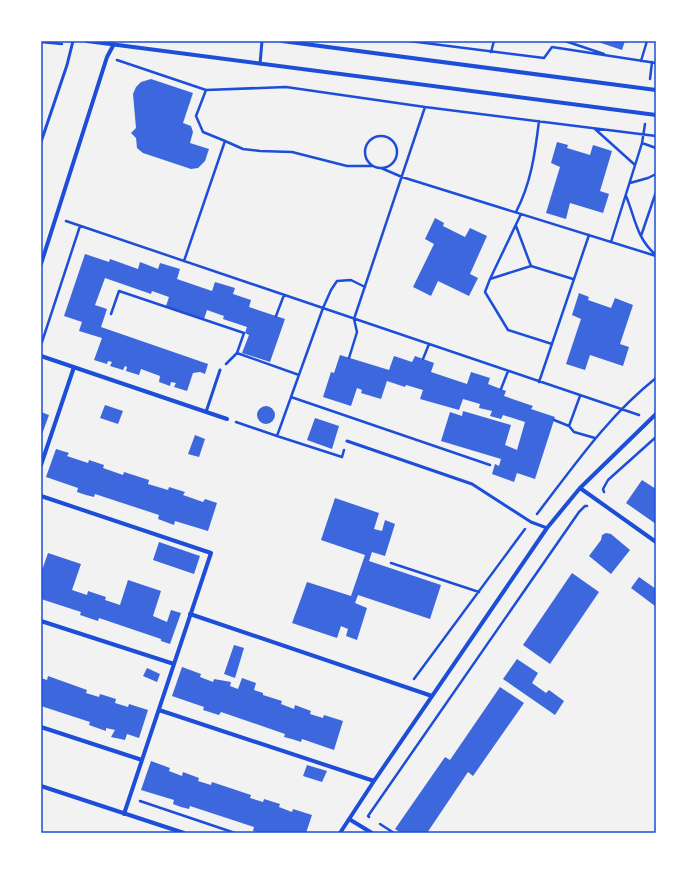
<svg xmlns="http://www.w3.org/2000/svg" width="697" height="874" font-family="'PT Sans Narrow',sans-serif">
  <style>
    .building { fill: #3d67dc }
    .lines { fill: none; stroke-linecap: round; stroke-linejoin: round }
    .path { stroke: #1d4ed8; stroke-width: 2.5 }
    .service { stroke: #1d4ed8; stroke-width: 3 }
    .minor { stroke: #1d4ed8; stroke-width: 4 }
    .neatline { fill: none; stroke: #1d4ed8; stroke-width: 1.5 }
  </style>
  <rect width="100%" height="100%" fill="#f2f2f2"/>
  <path class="building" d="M595 41H625L622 50Z
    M151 79 193 93 183 123 191 126 193 132 190 143 209 149 205 161 198 168 191 169 143 153 137 148 136 138 131 133 136 128 133 94 136 87 141 82Z
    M557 142 568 145 567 148 590 155 593 145 612 151 600 191 609 194 603 213 570 203 566 219 546 213 560 167 551 163Z
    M435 218 444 223 443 226 465 237 470 228 487 236 470 274 478 278 469 296 438 281 431 296 413 287 434 244 425 239Z
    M85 254 109 262 110 259 138 269 140 262 158 269 160 263 180 269 177 279 212 291 215 282 235 288 233 294 251 300 249 307 285 319 270 362 242 353 249 335 245 333 247 327 223 319 224 316 207 310 204 319 166 306 169 297 152 291 151 294 105 278 95 305 107 309 101 327 208 364 205 374 200 372 193 373 187 391 174 387 176 383 171 382 170 386 159 382 160 376 141 369 139 375 126 371 127 367 125 366 123 370 110 366 112 362 108 361 107 364 94 360 102 338 79 331 82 322 64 316Z
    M579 293 589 297 588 300 611 308 615 298 633 305 620 344 629 347 623 366 590 355 585 370 566 364 581 319 572 315Z
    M340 355 389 370 394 356 412 362 415 356 434 363 431 372 467 384 471 372 490 378 488 384 506 391 504 396 533 406 531 409 555 417 535 479 517 473 514 482 492 474 495 464 499 466 501 459 441 441 450 412 462 416 463 411 511 425 505 445 517 450 525 422 503 415 501 419 490 416 492 411 479 408 480 404 463 399 459 410 420 399 423 390 406 385 405 387 387 381 381 399 361 393 362 390 357 388 351 406 323 397 331 372 334 373Z
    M105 405 123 411 118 424 100 418Z
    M257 415a9 9 0 1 1 18 0a9 9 0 1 1-18 0Z
    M41 412 49 415 41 437Z
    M315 418 339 426 332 449 307 440Z
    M195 435 205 439 199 457 188 454Z
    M56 449 69 453 67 456 88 463 89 460 104 465 103 468 123 475 124 472 149 480 148 484 168 490 169 487 185 492 183 495 203 502 205 499 217 503 208 531 175 521 174 525 158 519 159 515 95 494 94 497 86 495 77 492 78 488 46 477Z
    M642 480 656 489V524L626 503Z
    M335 498 379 513 374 529 382 531 385 520 395 524 385 556 372 552 369 561 441 585 430 619 358 595 355 603 367 608 357 640 346 636 348 629 341 626 337 638 292 623 307 582 351 596 365 555 321 540Z
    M606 533 611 534 630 550 611 574 589 556 601 540 602 535Z
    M159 542 200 556 194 574 153 560Z
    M48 553 81 564 72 590 87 595 88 591 106 597 105 600 120 605 128 580 161 591 153 616 167 622 171 610 181 613 170 644 161 641V639L99 618 98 621 80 615 81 612 41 599V573Z
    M572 573 599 592 550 664 523 645Z
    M639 577 656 589 655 606 631 588Z
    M234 645 244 648 235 678 224 674Z
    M517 659 538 673 532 683 546 693 549 690 564 701 555 715 503 679Z
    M182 667 201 674 200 677 213 682 214 679 231 682 230 686 238 689 242 678 256 683 254 690 263 693V695L282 701 281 704 294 709 295 705 311 711 310 714 323 718 324 715 343 721 334 750 302 739 301 742 292 739 284 737 285 734 221 712 219 715 203 710 204 707 172 696Z
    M147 668 160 674 157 682 143 676Z
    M48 676 87 690 86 693 99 697 100 694 116 699 115 703 128 707 129 704 148 710 139 738 127 734 125 740 111 737 115 730 106 728V731L89 725 90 722 41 706V678L47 680Z
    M500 687 524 703 473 776 468 772 427 833H401L395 829 445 757 450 760Z
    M151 761 170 768 169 771 182 776 183 772 199 778 198 781 211 785 212 782 251 795 250 798 263 802 264 799 280 804 279 807 292 812 293 809 312 815 306 833H261L253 831 254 827 190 806 189 809 181 807 173 804 174 800 141 790Z
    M307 765 327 771 322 782 303 776Z"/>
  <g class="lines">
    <path class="path" d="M409 41 544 58 552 47 656 63
      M565 41 604 54
      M41 42 62 44
      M491 52 494 41
      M117 60 206 90 286 87 425 107 656 136
      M641 61 647 41
      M650 79 652 62
      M595 129 635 165
      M365 152a16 16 0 1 1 32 0a16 16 0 1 1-32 0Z
      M225 141 243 149 260 151 292 152 347 166H372
      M642 143 656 148
      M381 168 402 177 656 256
      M630 183 648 178 656 174
      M626 196C635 217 636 238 656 255
      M516 212C531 183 535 154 539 121
      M521 214 490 279 485 292 508 330 552 344
      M66 221 639 415
      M516 226 531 266
      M641 236 656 192
      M611 242 642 143 645 124
      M184 261 225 141 203 132 196 116 206 90
      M490 279 531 266 573 279
      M111 314 119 291 244 333 237 353 299 375
      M276 316 284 295
      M41 345 80 226
      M349 358 357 332 354 319 425 107
      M423 359 429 344
      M226 364 237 353
      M539 382 589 235
      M501 389 508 371
      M291 397 490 465
      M554 420 569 426 580 396
      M236 422 277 436 323 308 331 290 337 281 351 280 365 287
      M569 426 574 432 595 438
      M277 436 342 457 344 450
      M604 492 603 489 608 480 656 437
      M537 514C574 466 608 416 656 378
      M391 563 479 592
      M414 679 525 529
      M140 801 235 833
      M369 817 368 816 579 512 585 506H587
      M380 824 394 833"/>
    <path class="service" d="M260 64 262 41
      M41 142 67 65 73 41
      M206 412 220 370
      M347 441 472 484 531 522 547 528"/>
    <path class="minor" d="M87 41 656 115
      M282 41 656 90
      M41 264 107 57 114 44
      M41 356 227 419
      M41 465 74 367
      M580 488 656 542
      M41 496 211 553 124 814
      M190 614 432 696
      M41 621 174 664
      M159 710 374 781
      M41 727 142 760
      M41 786 184 833
      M349 819 372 833
      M340 833 374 781 547 528 580 488 656 414"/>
  </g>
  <rect width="697" height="874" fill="none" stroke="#ffffff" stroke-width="84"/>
  <rect x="42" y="42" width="613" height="790" class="neatline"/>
</svg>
